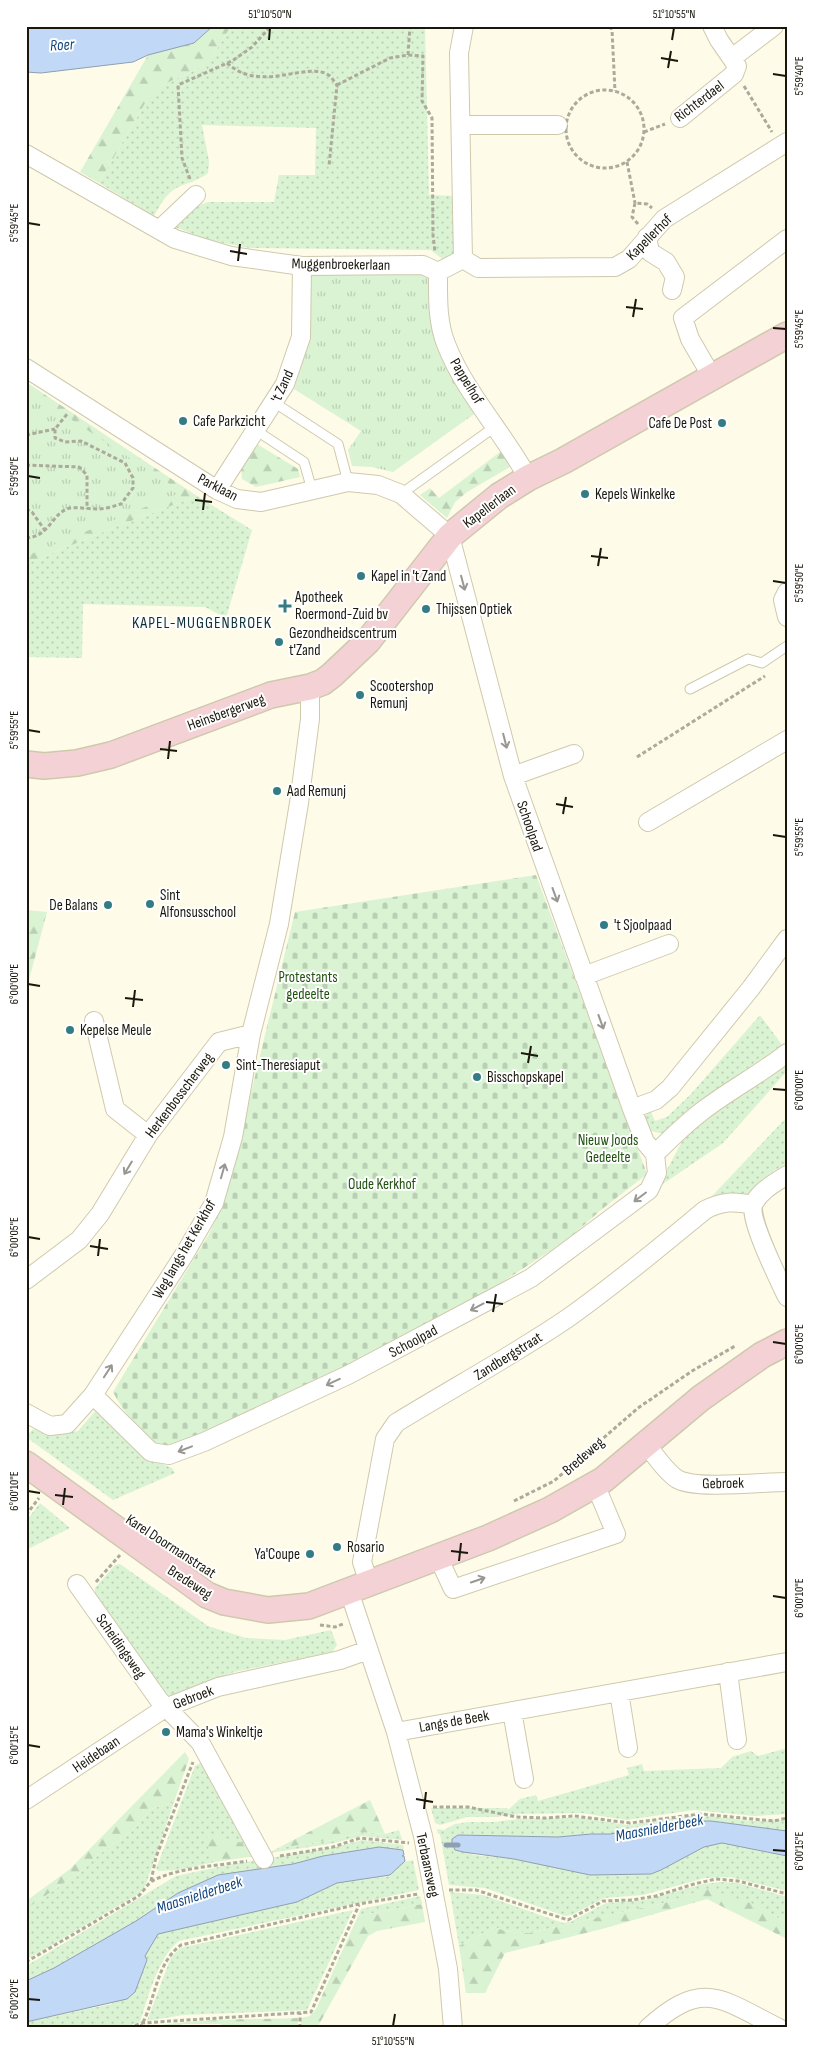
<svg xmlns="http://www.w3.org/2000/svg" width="813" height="2054" font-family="'Sofia Sans Condensed',sans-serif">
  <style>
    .grass { fill: url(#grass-dots) }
    .forest { fill: url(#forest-firs) }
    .cemetery { fill: url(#cemetery-stones) }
    .park { fill: url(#park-tufts) }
    .water { fill: #c1d9f6; stroke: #8f9fb0 }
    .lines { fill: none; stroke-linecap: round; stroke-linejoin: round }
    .stream { stroke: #8f9fb0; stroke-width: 5 }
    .lane-casing { stroke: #cfc9ac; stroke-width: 11 }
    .street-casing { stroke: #cfc9ac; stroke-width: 20 }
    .secondary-casing { stroke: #cfc9ac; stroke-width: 28 }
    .path { stroke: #acaa9a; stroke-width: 3; stroke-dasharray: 4 2.5; stroke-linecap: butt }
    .lane { stroke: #fff; stroke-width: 9 }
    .street { stroke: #fff; stroke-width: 18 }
    .secondary { stroke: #f4d1d5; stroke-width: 25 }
    .oneway { stroke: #989792 }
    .ticks { fill: none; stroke: #1a180d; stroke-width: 2 }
    .poi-dot { fill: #347c83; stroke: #fff; stroke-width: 2 }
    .labels { text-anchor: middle; stroke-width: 4; stroke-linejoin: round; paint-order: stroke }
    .street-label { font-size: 15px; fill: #1a180d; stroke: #fff }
    .poi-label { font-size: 15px; fill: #1a180d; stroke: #fff; text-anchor: start }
    .park-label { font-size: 15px; fill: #20520f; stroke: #fff }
    .water-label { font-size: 16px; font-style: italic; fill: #134780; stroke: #fff }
    .neighbourhood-label { font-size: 16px; letter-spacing: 1px; fill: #0f3236; stroke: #fff }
    .neatline { fill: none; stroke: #1a180d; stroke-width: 2 }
    .ticks-label { font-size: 12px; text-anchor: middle; fill: #1a180d }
  </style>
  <defs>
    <pattern id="grass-dots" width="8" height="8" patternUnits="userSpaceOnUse" patternTransform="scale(1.25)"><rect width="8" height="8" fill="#daf3d3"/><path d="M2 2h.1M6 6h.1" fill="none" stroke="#bad0b4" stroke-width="1.8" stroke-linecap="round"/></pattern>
    <pattern id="forest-firs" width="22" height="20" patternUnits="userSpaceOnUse" patternTransform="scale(1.25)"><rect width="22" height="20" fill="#daf3d3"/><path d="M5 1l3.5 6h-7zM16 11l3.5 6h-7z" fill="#bad0b4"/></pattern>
    <pattern id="cemetery-stones" width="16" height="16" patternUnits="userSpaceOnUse" patternTransform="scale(1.25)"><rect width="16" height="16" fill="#daf3d3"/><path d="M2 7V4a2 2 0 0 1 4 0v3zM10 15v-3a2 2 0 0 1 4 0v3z" fill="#bad0b4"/></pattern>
    <pattern id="park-tufts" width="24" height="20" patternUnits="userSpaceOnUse" patternTransform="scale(1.25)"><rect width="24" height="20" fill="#daf3d3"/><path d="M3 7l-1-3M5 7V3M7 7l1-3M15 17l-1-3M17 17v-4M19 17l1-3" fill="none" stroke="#bad0b4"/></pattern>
  </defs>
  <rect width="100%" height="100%" fill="#fefbe9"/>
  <path class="grass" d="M231 26H425L429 195 456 196 455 255 442 259 431 250 250 248 208 240 175 227 192 208 208 202H274L279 175H315L316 128 202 125 209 161 208 173C197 182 183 183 172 191 164 197 159 207 154 216L99 183 148 98 162 85 193 71 210 60Z
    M197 496 252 530 226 618 205 607 83 604 82 658 26 657V564L120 525Z
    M760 1015 785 1049 664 1133C654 1133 649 1131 643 1123L645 1116 650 1110 655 1121 667 1117 691 1094Z
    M787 1059V1071L723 1143 663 1184 662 1179 688 1130Z
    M787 1117V1163L769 1174 770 1178 748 1195 712 1196Z
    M97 1409 145 1456 172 1468 175 1473 113 1500 26 1437 33 1429 53 1435 78 1431Z
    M40 1503 70 1528 26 1550V1521Z
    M120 1564 208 1626 246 1638 285 1640 331 1630 337 1645 332 1652 234 1672 172 1697 161 1690 95 1596V1588L115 1565Z
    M787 1748V1814L755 1816 694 1810 627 1820 581 1813 519 1814 495 1817H467L440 1825 435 1823 431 1808H507L508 1810 520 1799 536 1795 538 1801 629 1775 627 1768 642 1764 644 1771 721 1768 732 1757 751 1751 758 1756Z
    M202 1762 253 1846 209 1835 206 1841 215 1862 178 1870 158 1871 156 1869 195 1766Z
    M174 1802 146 1884 140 1893 26 1960V1909L83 1870 94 1858 133 1830 151 1809Z
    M696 1815 754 1821 787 1820V1831L711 1821 610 1834H591L567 1837 458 1835 452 1839V1843L474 1855 514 1859 590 1875 651 1874 661 1870 706 1846 722 1843 787 1856V1891L730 1877 705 1878 643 1895 604 1898 572 1915 565 1916 485 1888 449 1885 440 1834H438L437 1829 444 1830 455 1824 468 1822H494L519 1819 580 1818 628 1825Z
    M399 1830 402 1840 362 1836 330 1844 269 1853 278 1848 333 1840 360 1832 385 1834Z
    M362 1840 403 1845 404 1849 373 1848 323 1856 293 1864 218 1875 178 1893 136 1921 54 1968 26 1981V1966L176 1876 228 1865 336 1847Z
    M413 1860 419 1890 179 1941C158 1957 148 1998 140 2022L123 2028H26V2022L111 2004 135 1992 147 1960 145 1956 158 1934 297 1902 337 1883 390 1876 403 1862Z
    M720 1882 738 1883 787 1897V1923L753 1904 699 1891 668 1902 529 1933 505 1931 495 1927 459 1946 450 1892 483 1895 563 1923 570 1922 606 1903 645 1900 703 1884Z
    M420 1896 422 1904 358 1916 361 1909Z
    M353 1910 307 2010 183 2015 147 2021 171 1957 180 1948Z"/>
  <path class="forest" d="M213 26H231L210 60 193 71 162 85 148 98 99 183 80 172 148 55 194 43Z
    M26 382 197 496 120 525 26 564Z
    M257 444 298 469 300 477 256 487 242 479 241 468Z
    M504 449 515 464 467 492 455 502 447 518 420 495 430 488 439 498Z
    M26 910 47 912 26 991Z
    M185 1752 189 1759 174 1802 151 1809 133 1830 94 1858 83 1870 26 1909V1901L70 1869Z
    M370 1800 385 1834 360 1832 333 1840 278 1848Z
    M211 1834 253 1846 256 1856 215 1862 206 1842 207 1836Z
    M710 1889 753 1904 787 1923V1939L707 1899 602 1929 505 1953 485 1993H466L459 1946 495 1927 505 1931 529 1933 668 1902 699 1891Z
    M422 1904 425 1922 377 1931 368 1936 317 2028H301V2018L310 2016 316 2009 358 1916Z
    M298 2018V2028H228L220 2024H182L180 2028H145C195 2018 248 2020 298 2018Z"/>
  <path class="cemetery" d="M536 875 647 1174 601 1210 567 1240 470 1303 240 1421 164 1448C143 1436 124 1413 113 1392L209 1234 225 1199 295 912Z"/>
  <path class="park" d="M428 274 430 312 438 345 477 412 393 472 372 467 352 466 348 450 361 431 294 389 310 337 311 275Z
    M26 390 182 492 26 556Z"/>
  <path class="water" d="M26 26H213L194 43 148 55 133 62 41 73 26 72Z
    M696 1821H711L787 1831V1856L722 1843 704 1847 661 1870 651 1874 590 1875 514 1859 463 1852 455 1850 452 1843V1839L458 1835 558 1837 591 1834H610Z
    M379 1847 403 1850 404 1855 402 1856H404L405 1861 390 1875 337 1883 297 1902 158 1934 145 1956 147 1960 135 1992 127 1999 26 2022V1981L54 1968 136 1921 178 1893 218 1875 293 1864 323 1856Z"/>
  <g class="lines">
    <path class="stream" d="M446 1845H458"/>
    <defs>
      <path id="lane" d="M275 403 338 444 348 482
        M257 431 304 462 312 490
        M401 494 496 426
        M690 689 748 659 762 663 787 646"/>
      <path id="street" d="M732 58 774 26
        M680 118 734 74 737 66 719 40 712 26
        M461 125H558
        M26 154 175 239 231 256 302 266 423 265 438 272
        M159 230 196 195
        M647 237 650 252 666 262 675 277 672 290
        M463 259 459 53 464 26
        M438 272 463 259 478 268 615 267 629 259 664 219 787 142
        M438 272C438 296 437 322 446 344 465 393 503 432 528 478
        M26 368 217 490 237 499 261 502 348 482 378 485 401 494 450 536 513 776 632 1109 645 1142 655 1154 657 1173 649 1190 531 1278 348 1375 204 1442 169 1455 151 1452 93 1395
        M712 377 690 339 683 318 787 239
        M217 490 285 384 301 337 302 266
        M787 592 783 600 787 617
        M513 776 574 754
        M648 822 787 740
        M584 976 669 944
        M94 1021 115 1109 148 1135
        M632 1109 656 1100 670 1088 751 988 787 939
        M655 1154C670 1139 684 1125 701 1112 728 1091 759 1075 787 1053
        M787 1175C775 1183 761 1190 754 1203 747 1216 779 1280 787 1297
        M26 1280 79 1240 100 1214 148 1135 219 1042 251 1034
        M26 1413 50 1426 67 1424 93 1395 184 1255 214 1203 233 1137 251 1034 279 924 299 803 310 719V687
        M646 1444C655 1455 665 1471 677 1479 696 1490 763 1482 787 1482
        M438 1557 453 1589 616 1534 595 1484
        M369 1583 362 1562 385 1439 396 1423C453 1388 512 1356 568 1318 616 1284 660 1247 705 1210 722 1201 734 1201 753 1205
        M77 1584 159 1700 200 1742 264 1859
        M349 1591 396 1732 423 1836 448 1969 453 2028
        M728 1672 737 1740
        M619 1692 628 1748
        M512 1711 524 1779
        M396 1732 787 1662
        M26 1800 165 1708 218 1687 340 1660 368 1650
        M648 2028C703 1978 721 1999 779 2028"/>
      <path id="secondary" d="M26 764 44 766 77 763 111 755 271 695 310 687 323 682 332 675 368 641 450 536 499 496 528 478 563 461 787 335
        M26 1464 207 1595 224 1602 268 1610 309 1606 488 1538 550 1510 603 1480 701 1398 762 1355 787 1342"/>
    </defs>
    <use href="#lane" class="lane-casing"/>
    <use href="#street" class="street-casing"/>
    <use href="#secondary" class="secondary-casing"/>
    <path class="path" d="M610 26 612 30 615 91
      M408 55 410 26
      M227 63C262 95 308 59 330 76 333 79 335 83 337 85L329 166
      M337 85 390 58 408 55 423 56 422 101 432 118 433 235 435 252
      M744 86 772 132
      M566 129a39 39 0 1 1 78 0a39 39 0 1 1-78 0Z
      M644 132 665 124
      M627 162 635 203
      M190 179 182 158 178 85 232 61 252 47 271 26
      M638 224 632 217 635 203 647 204 652 208
      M26 435 55 429
      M26 465 79 467 87 475V509
      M26 509 32 512 46 532
      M26 538C50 537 52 512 70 508 79 507 89 509 98 509 106 509 114 506 121 504L133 488V478L125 463 81 441 65 442 55 438V429L68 413
      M637 757 765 676
      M514 1501 554 1481 638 1408 692 1371 735 1346
      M26 1515 39 1498
      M96 1582 120 1555
      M320 1625 335 1627 343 1624
      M433 1807H468L516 1817 546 1818 574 1816 630 1823 700 1814 774 1821 787 1818
      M280 1856 333 1847 360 1838 409 1843
      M151 1881 156 1857 193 1762
      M449 1890H476L568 1920 603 1901 632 1900 656 1896 694 1884 716 1879 738 1881 787 1894
      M26 1962 137 1897C143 1893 147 1883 154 1880 181 1867 217 1866 247 1861
      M129 2028 142 2023 311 2012 359 1905
      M140 2028C156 2001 155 1964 181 1945L359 1904 418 1894
      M300 2028V2013"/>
    <use href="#lane" class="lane"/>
    <use href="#street" class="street"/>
    <use href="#secondary" class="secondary"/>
  </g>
  <defs><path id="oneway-shaft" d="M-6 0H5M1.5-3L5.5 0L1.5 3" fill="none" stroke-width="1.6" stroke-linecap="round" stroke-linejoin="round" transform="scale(1.25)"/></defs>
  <g class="oneway">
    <use href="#oneway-shaft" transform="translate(463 583) rotate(75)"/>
    <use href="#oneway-shaft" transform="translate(505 741) rotate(76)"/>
    <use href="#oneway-shaft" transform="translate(555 895) rotate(70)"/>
    <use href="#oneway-shaft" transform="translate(601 1022) rotate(70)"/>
    <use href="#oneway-shaft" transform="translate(128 1168) rotate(121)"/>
    <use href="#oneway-shaft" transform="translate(223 1171) rotate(-74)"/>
    <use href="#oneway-shaft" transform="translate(640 1197) rotate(143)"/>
    <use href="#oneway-shaft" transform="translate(477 1307) rotate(152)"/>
    <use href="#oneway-shaft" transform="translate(108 1371) rotate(-57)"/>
    <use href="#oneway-shaft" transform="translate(333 1382) rotate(155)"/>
    <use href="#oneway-shaft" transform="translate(185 1449) rotate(159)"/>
    <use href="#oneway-shaft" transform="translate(478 1580) rotate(-19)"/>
  </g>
  <path class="ticks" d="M269 40 270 28M672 40 674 28M661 58 678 61M668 68 671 51M773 74 786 76M28 223 40 225M230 251 247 254M238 261 240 244M626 307 643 309M633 317 636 299M773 328 786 329M28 476 40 478M195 500 212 502M203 510 205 493M591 556 608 558M598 566 601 548M773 581 786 583M28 730 40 732M160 749 177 751M168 759 170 741M556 804 573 807M563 814 566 797M773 835 786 837M28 984 40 986M125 998 143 1000M133 1007 135 990M521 1053 538 1056M528 1063 531 1046M773 1089 786 1090M28 1237 40 1239M90 1246 108 1249M98 1256 100 1239M486 1302 503 1304M493 1312 496 1294M773 1342 786 1344M28 1491 40 1493M55 1495 73 1497M63 1505 65 1488M451 1551 468 1553M459 1561 461 1543M773 1596 786 1598M28 1745 40 1747M416 1799 433 1802M424 1809 426 1792M773 1850 786 1851M28 1999 40 2000M393 2026 395 2014"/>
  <g class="poi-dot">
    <circle cx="183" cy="421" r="5"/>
    <circle cx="722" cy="423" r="5"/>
    <circle cx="585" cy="494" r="5"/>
    <circle cx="361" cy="576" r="5"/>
    <path d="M282.5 598.5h5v5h5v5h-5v5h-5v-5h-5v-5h5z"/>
    <circle cx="426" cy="609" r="5"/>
    <circle cx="279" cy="642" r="5"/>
    <circle cx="360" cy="695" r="5"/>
    <circle cx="277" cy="791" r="5"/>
    <circle cx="150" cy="904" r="5"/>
    <circle cx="108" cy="905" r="5"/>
    <circle cx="604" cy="925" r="5"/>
    <circle cx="70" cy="1030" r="5"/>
    <circle cx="226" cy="1065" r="5"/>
    <circle cx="477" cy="1077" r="5"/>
    <circle cx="337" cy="1547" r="5"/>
    <circle cx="310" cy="1554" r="5"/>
    <circle cx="166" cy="1732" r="5"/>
  </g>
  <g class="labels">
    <g class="street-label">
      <text transform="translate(699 101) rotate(-37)" y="5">Richterdael</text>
      <text transform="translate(649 237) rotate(-45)" y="5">Kapellerhof</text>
      <text transform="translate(341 264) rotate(1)" y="5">Muggenbroekerlaan</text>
      <text transform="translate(467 381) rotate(59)" y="5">Pappelhof</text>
      <text transform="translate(282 386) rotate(-65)" y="5">'t Zand</text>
      <text transform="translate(218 487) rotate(27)" y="5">Parklaan</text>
      <text transform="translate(489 506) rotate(-37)" y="5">Kapellerlaan</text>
      <text transform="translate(226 712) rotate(-20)" y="5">Heinsbergerweg</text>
      <text transform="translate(530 826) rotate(71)" y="5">Schoolpad</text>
      <text transform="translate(179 1095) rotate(-53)" y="5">Herkenbosscherweg</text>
      <text transform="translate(184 1249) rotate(-60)" y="5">Weg langs het Kerkhof</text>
      <text transform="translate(413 1341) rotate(-28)" y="5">Schoolpad</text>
      <text transform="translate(508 1356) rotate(-32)" y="5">Zandbergstraat</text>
      <text transform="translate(583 1456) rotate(-41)" y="5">Bredeweg</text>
      <text transform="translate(723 1483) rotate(-1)" y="5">Gebroek</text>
      <text transform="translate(171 1546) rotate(33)" y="5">Karel Doormanstraat</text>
      <text transform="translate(190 1582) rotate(33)" y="5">Bredeweg</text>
      <text transform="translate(121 1646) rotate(55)" y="5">Scheidingsweg</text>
      <text transform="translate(193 1697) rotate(-21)" y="5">Gebroek</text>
      <text transform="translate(454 1721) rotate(-10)" y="5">Langs de Beek</text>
      <text transform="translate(96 1754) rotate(-34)" y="5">Heidebaan</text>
      <text transform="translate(428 1865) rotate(78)" y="5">Terbaansweg</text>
    </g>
    <g class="poi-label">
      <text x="193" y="426">Cafe Parkzicht</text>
      <text x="712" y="428" text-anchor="end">Cafe De Post</text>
      <text x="595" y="499">Kepels Winkelke</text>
      <text x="371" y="581">Kapel in 't Zand</text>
      <text x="295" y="602">Apotheek<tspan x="295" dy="17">Roermond-Zuid bv</tspan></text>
      <text x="436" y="614">Thijssen Optiek</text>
      <text x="289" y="638">Gezondheidscentrum<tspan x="289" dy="17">t'Zand</tspan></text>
      <text x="370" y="691">Scootershop<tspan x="370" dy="17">Remunj</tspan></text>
      <text x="287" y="796">Aad Remunj</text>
      <text x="160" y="900">Sint<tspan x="160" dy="17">Alfonsusschool</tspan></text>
      <text x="98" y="910" text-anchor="end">De Balans</text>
      <text x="614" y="930">'t Sjoolpaad</text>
      <text x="80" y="1035">Kepelse Meule</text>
      <text x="236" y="1070">Sint-Theresiaput</text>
      <text x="487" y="1082">Bisschopskapel</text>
      <text x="347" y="1552">Rosario</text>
      <text x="300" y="1559" text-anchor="end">Ya'Coupe</text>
      <text x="176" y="1737">Mama's Winkeltje</text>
    </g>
    <g class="park-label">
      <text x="308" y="982">Protestants<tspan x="308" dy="17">gedeelte</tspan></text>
      <text x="608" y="1145">Nieuw Joods<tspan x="608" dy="17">Gedeelte</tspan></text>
      <text x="382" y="1189">Oude Kerkhof</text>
    </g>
    <g class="water-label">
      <text transform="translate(62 44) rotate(-4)" y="6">Roer</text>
      <text transform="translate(659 1827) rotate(-11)" y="6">Maasnielderbeek</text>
      <text transform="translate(199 1894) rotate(-18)" y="6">Maasnielderbeek</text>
    </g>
    <g class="neighbourhood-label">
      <text x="202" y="628">KAPEL-MUGGENBROEK</text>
    </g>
  </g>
  <rect width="813" height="2054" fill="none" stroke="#ffffff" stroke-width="55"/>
  <rect x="28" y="28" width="758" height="1998" class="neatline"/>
  <g class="ticks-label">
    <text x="270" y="18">51°10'50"N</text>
    <text x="674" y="18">51°10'55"N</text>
    <text transform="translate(799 76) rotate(-90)" y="4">5°59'40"E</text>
    <text transform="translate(14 223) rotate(-90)" y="4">5°59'45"E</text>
    <text transform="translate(799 329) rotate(-90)" y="4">5°59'45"E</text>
    <text transform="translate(14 476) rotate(-90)" y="4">5°59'50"E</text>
    <text transform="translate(799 583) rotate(-90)" y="4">5°59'50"E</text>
    <text transform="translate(14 730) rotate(-90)" y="4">5°59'55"E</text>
    <text transform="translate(799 837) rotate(-90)" y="4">5°59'55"E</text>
    <text transform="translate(14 984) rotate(-90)" y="4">6°00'00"E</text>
    <text transform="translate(799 1090) rotate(-90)" y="4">6°00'00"E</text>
    <text transform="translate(14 1237) rotate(-90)" y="4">6°00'05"E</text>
    <text transform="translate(799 1344) rotate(-90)" y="4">6°00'05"E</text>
    <text transform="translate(14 1491) rotate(-90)" y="4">6°00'10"E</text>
    <text transform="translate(799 1598) rotate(-90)" y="4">6°00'10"E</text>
    <text transform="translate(14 1745) rotate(-90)" y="4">6°00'15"E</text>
    <text transform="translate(799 1851) rotate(-90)" y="4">6°00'15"E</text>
    <text transform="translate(14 1999) rotate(-90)" y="4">6°00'20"E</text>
    <text x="393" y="2045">51°10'55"N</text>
  </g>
</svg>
